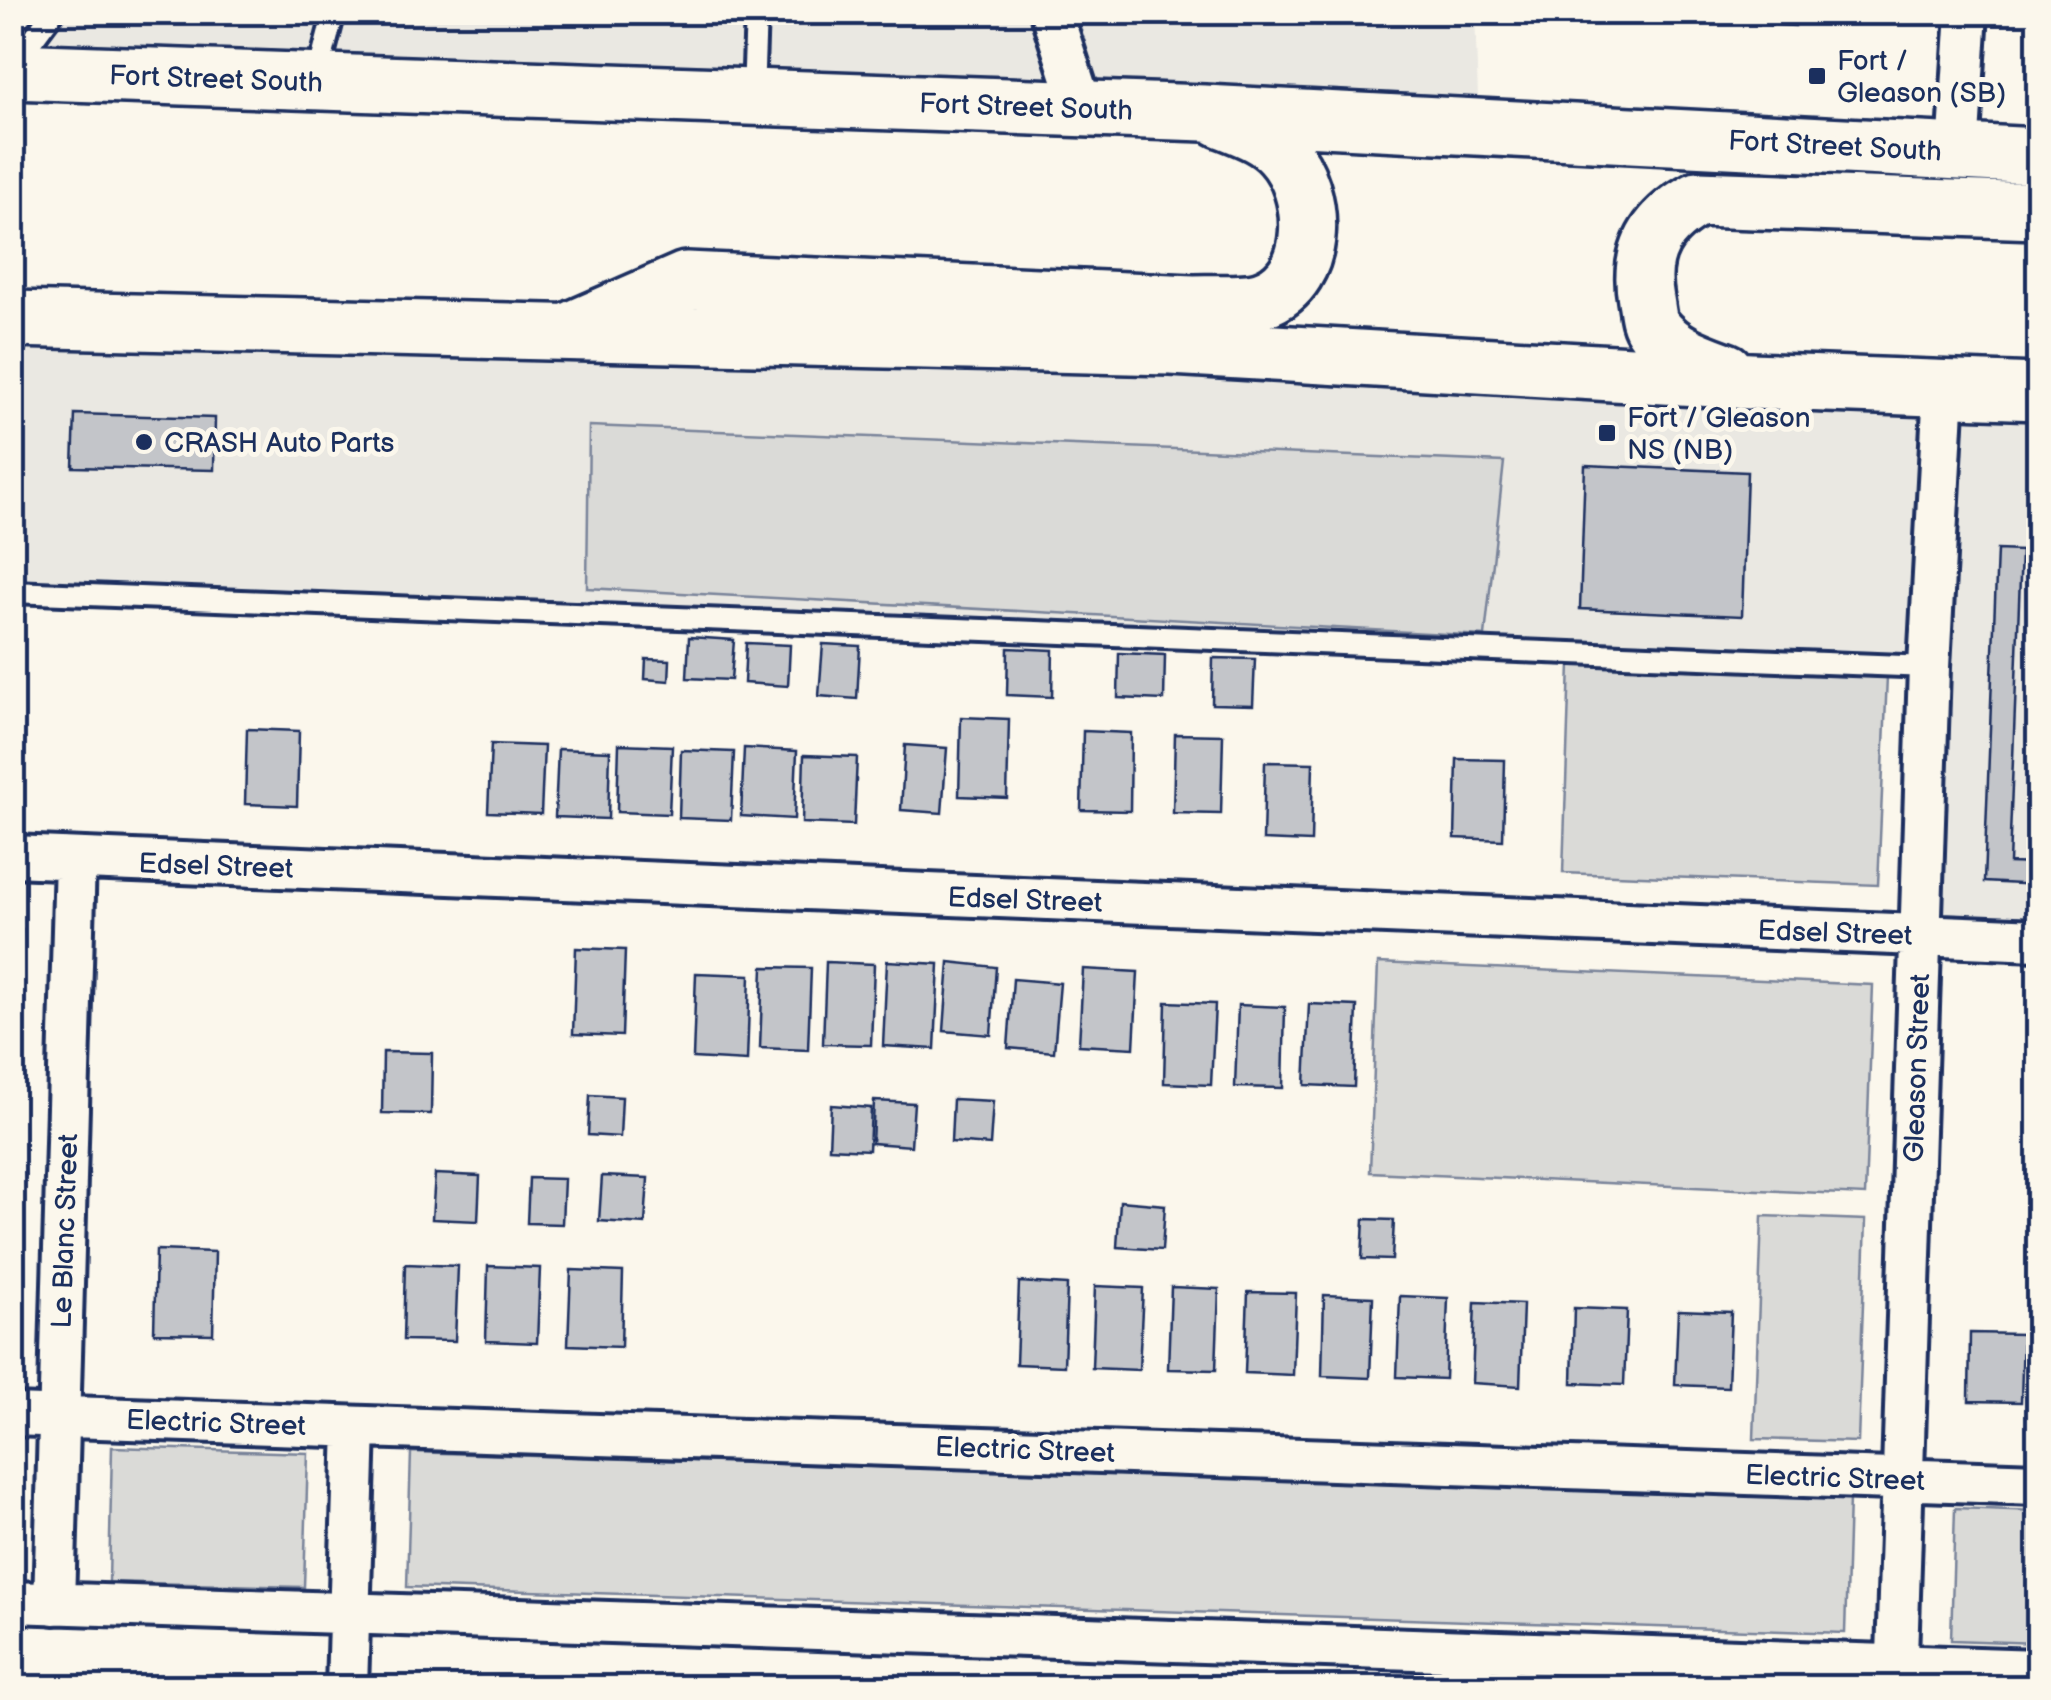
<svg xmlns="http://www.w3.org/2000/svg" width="2051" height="1700" viewBox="0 0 2051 1700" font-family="'Balsamiq Sans',sans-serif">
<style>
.built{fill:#eae8e2}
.green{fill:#dadad7;stroke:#7a849a;stroke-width:2.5}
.building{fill:#c3c5c9;stroke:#1b2f5e;stroke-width:2.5}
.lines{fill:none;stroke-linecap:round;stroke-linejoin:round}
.lane-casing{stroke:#1b2f5e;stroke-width:28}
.street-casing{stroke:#1b2f5e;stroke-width:48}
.primary-casing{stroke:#1b2f5e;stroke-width:62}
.lane{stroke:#fbf7ec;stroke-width:20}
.street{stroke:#fbf7ec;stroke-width:40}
.primary{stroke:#fbf7ec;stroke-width:55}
.poi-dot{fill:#1b2f5e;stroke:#fbf7ec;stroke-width:4}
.labels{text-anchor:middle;stroke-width:10;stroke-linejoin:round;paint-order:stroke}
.poi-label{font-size:28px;fill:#1b2f5e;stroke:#fbf7ec;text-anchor:start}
.street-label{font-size:28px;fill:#1b2f5e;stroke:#fbf7ec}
</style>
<rect width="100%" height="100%" fill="#fbf7ec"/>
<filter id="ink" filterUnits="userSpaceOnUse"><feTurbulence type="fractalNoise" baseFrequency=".01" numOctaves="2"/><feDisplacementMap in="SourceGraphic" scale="20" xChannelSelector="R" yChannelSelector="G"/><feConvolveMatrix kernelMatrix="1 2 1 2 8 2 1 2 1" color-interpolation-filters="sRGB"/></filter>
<g filter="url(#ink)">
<path class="built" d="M 13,12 L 1475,12 L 1479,126 L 13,71 Z
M 13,319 L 2038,392 L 2038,940 L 1921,936 L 1929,668 L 13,592 Z"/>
<path class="green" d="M 589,426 L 1504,462 L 1485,636 L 587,588 Z
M 1570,664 L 1887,676 L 1878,885 L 1563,873 Z
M 1378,963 L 1873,985 L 1865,1195 L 1370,1172 Z
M 1762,1216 L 1866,1220 L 1858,1442 L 1754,1439 Z
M 112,1447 L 308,1453 L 304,1587 L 109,1582 Z
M 411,1452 L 1849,1498 L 1845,1633 L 407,1587 Z
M 1955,1508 L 2038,1511 L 2038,1643 L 1951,1640 Z"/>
<path class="building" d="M 1749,12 L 1796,12 L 1795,26 L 1749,24 Z
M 75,414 L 215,418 L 214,470 L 73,467 Z
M 1585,465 L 1747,472 L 1742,616 L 1580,609 Z
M 1997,550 L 2021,551 L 2009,863 L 2038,864 L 2038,885 L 1984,882 Z
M 689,637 L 734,640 L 731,680 L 687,678 Z
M 746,643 L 790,645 L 788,686 L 744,683 Z
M 823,644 L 860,646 L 857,699 L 819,696 Z
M 1008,648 L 1053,650 L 1052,697 L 1007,695 Z
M 1119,653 L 1165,655 L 1164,700 L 1118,698 Z
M 1213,658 L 1255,659 L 1253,705 L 1212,704 Z
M 646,659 L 670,660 L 669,681 L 645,679 Z
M 961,717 L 1009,719 L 1007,798 L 959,796 Z
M 247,729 L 299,731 L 297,806 L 245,804 Z
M 1083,731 L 1131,733 L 1130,811 L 1081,810 Z
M 1175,734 L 1223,735 L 1221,814 L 1173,813 Z
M 491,744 L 544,746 L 541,814 L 488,812 Z
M 619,744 L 672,746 L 669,814 L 617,812 Z
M 905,745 L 947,748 L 942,813 L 901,810 Z
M 744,748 L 797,751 L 794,819 L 741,816 Z
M 558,749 L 610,751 L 608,819 L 555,817 Z
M 681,750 L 734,752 L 731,820 L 679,818 Z
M 804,755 L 857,757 L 854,825 L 802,823 Z
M 1457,759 L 1505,760 L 1503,840 L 1455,838 Z
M 1265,762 L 1313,763 L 1311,842 L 1263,840 Z
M 12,929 L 22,929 L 20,1018 L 12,1018 Z
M 576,948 L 625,950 L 622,1036 L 573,1034 Z
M 887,961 L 939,964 L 935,1049 L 883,1046 Z
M 826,962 L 874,964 L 871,1045 L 823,1044 Z
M 949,962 L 996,967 L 991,1035 L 944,1031 Z
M 763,967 L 811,968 L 808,1050 L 760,1048 Z
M 1083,969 L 1138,972 L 1134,1048 L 1079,1045 Z
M 696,973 L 750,975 L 747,1061 L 693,1058 Z
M 1013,979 L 1060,983 L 1054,1052 L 1008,1048 Z
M 1166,1002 L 1215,1004 L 1211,1085 L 1164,1083 Z
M 1309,1004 L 1357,1006 L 1354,1087 L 1305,1085 Z
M 1238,1005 L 1285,1007 L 1283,1088 L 1235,1087 Z
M 383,1052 L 432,1053 L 431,1114 L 382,1113 Z
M 590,1095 L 622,1097 L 620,1137 L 588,1135 Z
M 953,1099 L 993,1101 L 990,1145 L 951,1142 Z
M 874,1101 L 914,1103 L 911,1146 L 872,1143 Z
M 831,1105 L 871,1108 L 869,1150 L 829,1148 Z
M 435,1174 L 480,1176 L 478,1221 L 432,1219 Z
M 602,1176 L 648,1178 L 645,1224 L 599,1221 Z
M 529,1178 L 564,1179 L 562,1224 L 527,1223 Z
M 1120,1201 L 1165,1205 L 1162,1250 L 1117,1247 Z
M 1364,1219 L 1394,1220 L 1392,1260 L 1362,1259 Z
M 156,1250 L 215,1252 L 213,1334 L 154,1333 Z
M 405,1264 L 458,1266 L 455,1341 L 403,1340 Z
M 488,1266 L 540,1268 L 537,1343 L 486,1341 Z
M 571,1270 L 623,1272 L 621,1347 L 568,1345 Z
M 1019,1282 L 1067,1285 L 1064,1366 L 1016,1364 Z
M 1095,1286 L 1143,1288 L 1139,1370 L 1092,1368 Z
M 1171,1287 L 1219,1289 L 1216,1370 L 1168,1369 Z
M 1248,1292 L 1296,1293 L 1293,1375 L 1245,1373 Z
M 1324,1295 L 1373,1297 L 1370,1378 L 1322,1376 Z
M 1400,1296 L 1448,1298 L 1445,1379 L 1397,1377 Z
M 1475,1302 L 1523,1304 L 1520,1386 L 1472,1383 Z
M 1574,1308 L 1627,1310 L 1624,1385 L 1572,1383 Z
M 1678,1310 L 1731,1312 L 1728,1387 L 1675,1385 Z
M 1970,1333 L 2023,1334 L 2021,1402 L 1969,1401 Z"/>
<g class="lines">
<defs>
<path id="lane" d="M 15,63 L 53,12
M 317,78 L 334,12
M 753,95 L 756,12
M 12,592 L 1929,667
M 2038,823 L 2038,834"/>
<path id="street" d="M 1051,12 L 1082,108
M 1958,152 L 1967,12
M 12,856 L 2038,940
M 12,1415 L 2038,1484
M 12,1602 L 2038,1670
M 54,1604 L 75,859
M 347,1688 L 355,1427
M 1896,1688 L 1929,667 L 1944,388"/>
<path id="primary" d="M 12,71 L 1205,113 L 2038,156
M 12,319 L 1171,347 L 1750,381 L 2038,392
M 576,328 L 686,280 L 1193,303 C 1211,302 1246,305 1263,299 C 1321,279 1317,191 1282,153 C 1266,135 1243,128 1221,119
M 1726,371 C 1699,361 1673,353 1654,329 C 1648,322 1648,309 1646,300 C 1637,251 1657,221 1698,199 L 2038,211"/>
</defs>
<use href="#lane" class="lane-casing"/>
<use href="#street" class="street-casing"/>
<use href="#primary" class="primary-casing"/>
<use href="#lane" class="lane"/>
<use href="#street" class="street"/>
<use href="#primary" class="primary"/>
</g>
</g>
<g class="poi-dot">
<rect x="1807" y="66" width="20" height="20" rx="5"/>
<rect x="1597" y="423" width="20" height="20" rx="5"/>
<circle cx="144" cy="442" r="10"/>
</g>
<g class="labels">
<g class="poi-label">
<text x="1837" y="70">Fort /<tspan x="1837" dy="32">Gleason (SB)</tspan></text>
<text x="1627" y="427">Fort / Gleason<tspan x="1627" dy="32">NS (NB)</tspan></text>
<text x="164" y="452">CRASH Auto Parts</text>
</g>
<g class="street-label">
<text transform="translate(216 78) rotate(2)" y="10">Fort Street South</text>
<text transform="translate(1026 106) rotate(2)" y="10">Fort Street South</text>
<text transform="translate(1835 145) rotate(3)" y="10">Fort Street South</text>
<text transform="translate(216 865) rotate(2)" y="10">Edsel Street</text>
<text transform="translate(1025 899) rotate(2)" y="10">Edsel Street</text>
<text transform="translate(1835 932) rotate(2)" y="10">Edsel Street</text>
<text transform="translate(1916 1068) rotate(-88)" y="10">Gleason Street</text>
<text transform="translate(64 1231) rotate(-88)" y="10">Le Blanc Street</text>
<text transform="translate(216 1422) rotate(2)" y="10">Electric Street</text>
<text transform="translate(1025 1449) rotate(2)" y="10">Electric Street</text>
<text transform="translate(1835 1477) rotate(2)" y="10">Electric Street</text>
</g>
</g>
<rect width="2051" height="1700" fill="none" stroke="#fbf7ec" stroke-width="50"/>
<rect x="25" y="25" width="2001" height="1650" fill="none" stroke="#1b2f5e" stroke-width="4" filter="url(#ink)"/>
</svg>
